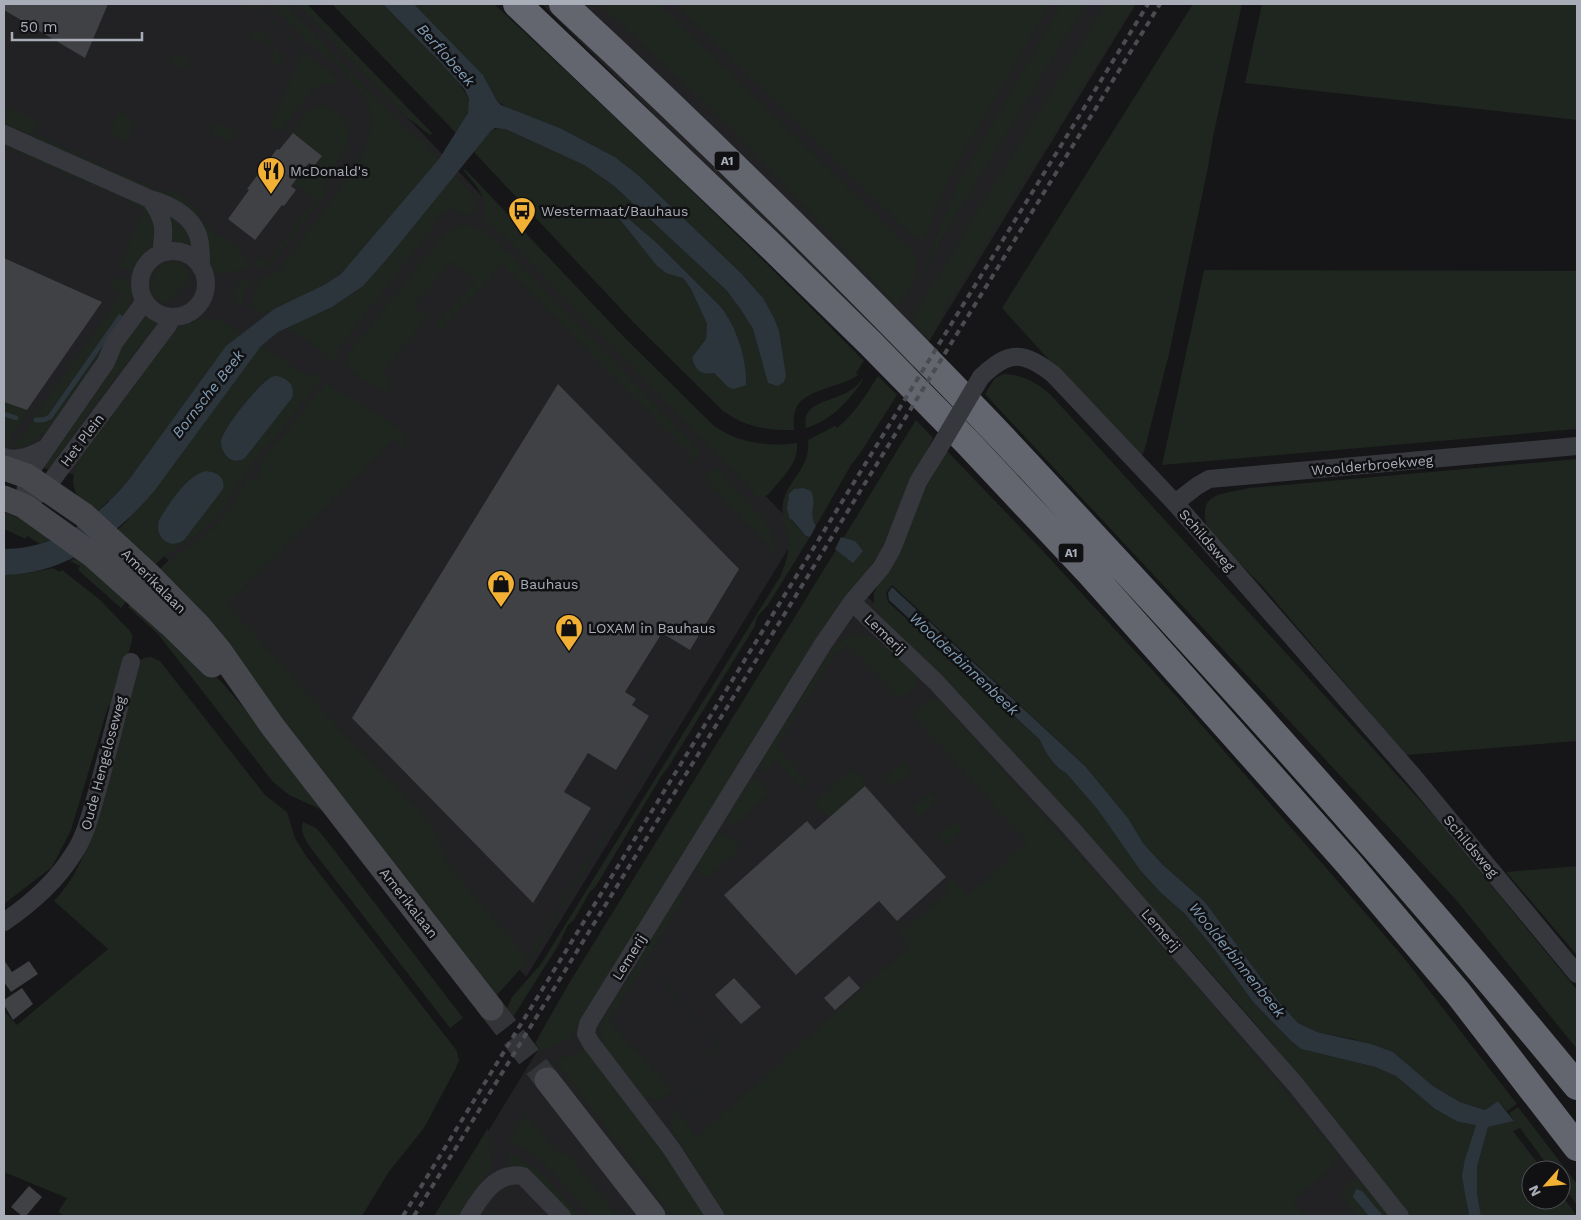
<svg xmlns="http://www.w3.org/2000/svg" width="1581" height="1220" viewBox="0 0 1581 1220" font-family="'Work Sans',sans-serif">
<style>
.built{fill:#222225}
.green{fill:#1e261f;fill-rule:evenodd}
.water{fill:#2c353c}
.lines{fill:none;stroke-linecap:round;stroke-linejoin:round}
.stream{stroke:#2c353c;stroke-width:5}
.building{fill:#404145}
.secondary-tunnel{stroke:#333438;stroke-width:25;stroke-dasharray:25 12;stroke-linecap:butt}
.street{stroke:#37383d;stroke-width:18}
.secondary{stroke:#45474d;stroke-width:25}
.highway{stroke:#63666e;stroke-width:28}
.rail{stroke:#4a4c52;stroke-width:4;stroke-dasharray:6 5;stroke-linecap:butt}
.street-bridge{stroke:#37383d;stroke-width:18}
.labels{text-anchor:middle;stroke-width:5;stroke-linejoin:round;paint-order:stroke}
.shield{fill:#111113;stroke:#7b7e86;stroke-width:1}
.shield-label{font-size:12px;font-weight:bold;fill:#a8adb8}
.poi-label{font-size:14px;fill:#a8adb8;stroke:#111113;text-anchor:start}
.street-label{font-size:14px;fill:#a8adb8;stroke:#111113}
.water-label{font-size:15px;font-style:italic;fill:#7f9bb3;stroke:#111113}
</style>
<rect width="100%" height="100%" fill="#161618"/>
<path class="built" d="M 4,4 L 300,4 L 799,531 L 526,977 L 363,785 L 278,680 L 131,520 L 82,478 L 4,449 Z
M 542,4 L 1136,4 L 912,369 Z
M 837,563 L 1244,1012 L 1321,1103 L 1408,1216 L 436,1216 Z"/>
<path class="green" d="M 246,4 L 257,4 L 302,50 L 328,70 L 339,82 L 338,84 L 322,84 L 313,89 L 279,133 L 270,125 L 303,54 L 261,10 Z
M 270,4 L 285,4 L 404,128 L 422,142 L 439,159 L 345,270 L 324,285 L 293,301 L 279,305 L 265,315 L 252,307 L 250,304 L 259,284 L 258,278 L 270,276 L 280,270 L 333,199 L 362,155 L 369,139 L 371,122 L 368,104 L 364,95 L 336,65 L 308,43 Z
M 297,4 L 307,4 L 432,133 L 430,135 L 408,118 Z
M 332,4 L 383,4 C 399,20 467,84 469,101 C 471,113 462,123 456,133 Z
M 414,4 L 494,4 C 620,120 743,239 864,361 L 856,373 L 858,375 C 841,388 801,389 795,411 C 793,417 794,424 794,430 C 765,430 748,428 723,411 L 636,325 L 473,151 C 481,142 489,127 503,128 L 584,165 L 614,186 L 727,291 L 741,310 L 753,329 L 768,382 L 784,382 L 786,376 L 770,311 L 758,292 L 741,273 L 637,174 L 615,157 L 560,128 L 508,108 L 497,101 L 483,75 ZM 618,210 L 657,243 L 721,307 C 737,328 747,358 745,385 L 728,387 L 714,373 L 692,357 L 706,339 L 707,324 L 691,289 L 683,278 L 675,275 Z
M 600,4 L 659,4 L 911,249 C 921,261 914,284 906,296 L 904,295 L 897,306 L 734,131 Z
M 675,4 L 1050,4 L 956,165 L 938,203 L 926,235 L 921,239 L 915,238 Z
M 1062,4 L 1086,4 L 942,238 L 911,302 L 924,272 L 944,216 L 958,184 Z
M 1106,4 L 1134,4 L 948,304 L 930,340 L 912,321 L 919,309 L 918,308 Z
M 1193,4 L 1242,4 L 1213,137 L 1208,167 L 1169,354 L 1145,448 L 1143,454 L 1137,457 L 1002,308 Z
M 1262,4 L 1577,4 L 1577,120 L 1245,83 Z
M 256,28 L 284,56 L 280,65 L 270,61 L 275,48 L 251,38 Z
M 174,52 L 189,58 L 184,69 L 169,62 Z
M 320,105 L 328,107 L 345,121 L 348,128 L 349,134 L 346,148 L 325,178 L 325,194 L 273,262 L 266,267 L 257,268 L 255,255 L 267,263 L 315,200 L 293,183 L 309,163 L 314,166 L 322,156 L 291,133 L 310,109 Z
M 10,108 L 38,121 L 33,133 L 111,169 L 110,171 L 4,123 Z
M 119,112 L 136,120 L 126,142 L 109,134 Z
M 215,122 L 237,132 L 231,143 L 210,133 Z
M 4,144 L 102,188 L 101,190 L 4,146 Z
M 465,169 L 623,336 L 714,426 C 739,443 768,447 797,443 C 799,465 780,479 768,495 L 763,497 L 757,496 L 516,247 L 500,232 L 486,223 L 485,219 L 485,206 L 484,199 L 477,187 L 464,171 Z
M 118,172 L 167,194 L 170,188 L 199,211 C 199,230 240,243 246,258 C 248,261 247,266 248,269 L 213,274 L 210,273 L 209,264 L 166,196 L 117,175 Z
M 454,175 C 463,185 479,197 474,212 L 469,216 L 449,209 L 433,222 L 430,231 L 337,350 L 334,355 L 338,358 L 335,363 L 329,360 L 321,350 L 286,328 L 332,307 L 363,286 L 387,259 Z
M 128,199 L 145,207 L 156,219 L 155,242 L 138,261 L 132,271 L 120,266 L 144,210 L 127,201 Z
M 172,213 L 191,237 L 192,246 L 171,240 L 168,214 Z
M 464,225 C 483,226 497,242 510,254 L 702,453 L 684,469 L 693,457 L 502,264 L 482,287 L 441,330 L 435,325 L 475,281 L 451,261 L 414,306 L 428,317 L 382,373 L 393,382 L 384,392 L 345,367 L 349,361 L 345,358 L 443,236 L 453,228 Z
M 174,261 C 180,262 184,264 187,269 C 195,284 174,294 166,303 C 139,299 151,263 174,261 Z
M 1204,270 L 1577,271 L 1577,429 L 1162,465 Z
M 116,276 C 119,278 124,279 127,281 C 136,288 129,307 126,316 L 45,434 L 43,433 L 28,445 L 12,449 L 122,293 L 111,288 Z
M 249,279 C 250,289 241,296 242,306 L 235,299 C 231,287 237,281 249,279 Z
M 143,314 L 156,322 L 156,325 L 81,423 L 49,469 L 45,469 L 44,467 L 108,375 L 123,339 Z
M 203,318 L 218,319 L 242,334 L 226,346 L 128,481 L 96,513 C 74,497 67,485 79,459 L 78,459 L 171,334 L 182,327 Z
M 261,346 L 303,373 L 318,376 L 322,379 C 306,394 296,413 282,430 C 271,444 257,455 247,470 C 236,485 229,503 216,518 C 197,539 169,547 151,570 L 116,531 C 175,478 209,404 261,346 ZM 274,376 C 286,376 295,385 292,397 L 245,458 C 240,461 236,462 230,459 C 225,455 221,449 221,442 C 221,432 257,385 267,379 C 268,378 274,376 274,376 ZM 206,471 L 213,472 L 221,477 L 184,540 L 178,544 L 165,541 C 158,535 156,529 159,520 L 189,480 L 196,475 Z
M 1004,374 C 1024,375 1035,382 1050,394 L 1438,820 L 1577,990 L 1577,1049 L 1457,901 L 985,394 L 995,378 Z
M 878,376 L 897,395 L 859,455 L 851,465 L 816,526 L 811,516 L 813,505 L 806,488 L 793,490 L 788,498 L 789,518 L 806,536 L 810,537 L 768,605 L 757,617 L 755,626 L 669,766 L 662,775 L 596,886 L 589,893 L 574,920 L 568,925 L 558,946 L 513,1017 L 507,1008 L 512,997 L 541,964 L 781,575 C 784,567 788,558 788,549 C 789,533 780,520 783,503 C 788,478 811,469 808,440 L 835,426 L 837,428 C 855,413 866,395 878,376 Z
M 862,379 L 863,380 C 848,402 832,420 806,428 C 799,395 847,405 862,379 Z
M 327,383 L 402,430 C 407,436 407,441 404,448 L 402,447 L 393,440 L 227,604 L 342,732 L 423,815 L 433,829 L 448,864 L 527,958 L 772,563 L 771,548 L 704,479 L 716,467 C 725,477 733,487 742,496 C 761,517 784,536 771,566 L 532,956 L 497,995 L 325,775 L 155,574 C 170,556 190,548 208,533 C 225,518 236,499 247,479 L 251,478 L 255,481 L 262,471 L 259,467 L 259,463 L 289,429 L 311,399 Z
M 4,402 L 29,411 L 4,446 Z
M 916,420 L 933,438 L 911,484 L 881,551 L 866,574 L 839,604 L 572,1036 L 568,1040 L 541,1051 L 535,1043 L 568,985 Z
M 947,451 L 1041,549 L 1178,698 L 1368,916 L 1404,958 L 1517,1104 L 1507,1111 L 1498,1101 L 1485,1110 L 1460,1102 L 1433,1086 L 1393,1052 L 1352,1039 L 1317,1032 L 1298,1023 L 1279,1002 L 1205,902 L 1162,864 L 1143,843 L 1128,818 L 1085,766 L 892,585 L 886,593 L 888,602 L 1040,740 C 1045,751 1055,768 1066,773 L 1098,810 L 1140,870 L 1160,892 L 1185,914 L 1215,950 L 1254,1003 L 1290,1040 L 1301,1049 L 1375,1067 L 1396,1076 L 1435,1109 L 1458,1122 L 1476,1125 L 1465,1159 L 1467,1208 L 1469,1216 L 1408,1216 C 1379,1179 1352,1141 1322,1104 C 1184,934 1030,776 880,616 L 874,607 L 874,593 L 924,490 Z
M 1577,459 L 1577,741 L 1406,755 L 1263,587 L 1208,531 C 1196,492 1220,495 1249,488 Z
M 4,512 L 22,519 L 53,539 L 40,544 L 27,536 L 26,539 L 4,529 Z
M 79,556 L 131,595 L 121,608 L 78,570 L 80,566 L 70,561 Z
M 53,568 L 60,572 L 62,570 L 99,599 L 130,631 L 132,635 L 132,641 L 114,702 L 108,707 L 71,830 L 52,867 L 4,904 L 4,575 L 29,573 Z
M 135,598 C 161,623 187,647 212,672 C 253,715 287,763 322,810 L 289,795 L 273,782 L 158,634 L 128,607 Z
M 860,634 C 882,637 900,660 916,675 L 916,686 L 900,700 L 849,644 L 831,659 L 777,747 L 809,782 L 801,789 L 777,760 L 764,771 L 758,767 L 833,647 L 845,637 Z
M 151,657 L 160,661 L 265,795 L 287,812 L 295,838 L 306,856 L 457,1051 L 459,1060 L 456,1068 L 424,1128 L 388,1173 L 362,1216 L 65,1216 L 58,1212 L 67,1198 L 4,1172 L 4,1011 L 17,1025 L 108,949 L 54,901 C 88,866 99,811 111,765 C 120,730 129,696 139,661 L 144,658 Z
M 934,699 L 941,702 L 1188,976 L 1337,1153 L 1338,1159 L 1333,1166 L 1293,1201 L 1304,1216 L 724,1216 L 673,1132 L 673,1111 L 702,1085 L 703,1087 L 676,1111 L 697,1137 L 910,946 L 900,934 L 903,931 L 894,921 L 896,920 L 905,930 L 948,891 L 944,884 L 951,878 L 967,896 L 1027,842 L 912,714 L 927,700 Z
M 904,762 L 911,771 L 893,787 L 885,779 Z
M 852,768 L 867,784 L 829,818 L 814,802 Z
M 753,776 L 770,793 L 734,825 L 725,821 Z
M 930,792 L 937,801 L 919,817 L 911,808 Z
M 955,821 L 963,829 L 945,846 L 937,837 Z
M 303,822 L 316,828 L 324,837 L 463,1018 L 450,1028 L 313,851 C 307,843 299,831 303,822 Z
M 719,831 L 731,838 L 742,847 L 710,875 L 704,877 L 700,874 L 697,865 Z
M 1577,866 L 1577,955 L 1506,872 Z
M 685,896 L 609,1021 L 670,1088 L 675,1085 L 677,1087 L 662,1099 L 644,1098 L 605,1047 L 601,1037 L 601,1023 L 677,897 Z
M 658,975 L 721,1046 L 706,1059 L 705,1058 L 718,1045 L 656,976 Z
M 585,1049 L 675,1166 L 705,1216 L 672,1216 L 556,1061 Z
M 1518,1107 L 1577,1184 L 1577,1205 L 1561,1183 L 1561,1170 L 1551,1170 L 1520,1128 L 1513,1131 L 1543,1170 L 1531,1170 L 1531,1200 L 1561,1200 L 1561,1194 L 1577,1216 L 1481,1216 L 1477,1193 L 1477,1167 L 1488,1127 L 1514,1121 L 1509,1113 Z
M 526,1114 L 558,1154 L 567,1153 L 617,1216 L 592,1216 C 570,1193 540,1149 508,1142 Z
M 488,1128 L 492,1169 L 486,1174 L 460,1216 L 434,1216 Z
M 509,1153 L 537,1169 L 580,1216 L 573,1216 L 529,1170 L 520,1166 L 505,1165 L 505,1163 L 509,1162 Z
M 1353,1180 L 1361,1182 L 1389,1216 L 1357,1216 L 1339,1192 Z"/>
<path class="water" d="M 383,4 L 414,4 L 483,75 L 497,101 L 501,105 L 560,128 L 615,157 L 637,174 L 741,273 L 763,298 L 774,318 L 779,331 L 786,376 L 784,382 L 778,386 L 768,383 L 753,329 L 741,310 L 727,291 L 614,186 L 584,165 L 505,129 L 495,128 L 490,132 L 387,259 L 363,286 L 332,307 L 278,332 L 261,346 L 155,490 C 116,536 67,574 4,575 L 4,549 C 55,549 96,519 128,481 L 226,346 L 274,309 L 324,285 L 341,274 L 439,159 L 468,113 L 469,99 L 465,90 L 441,63 Z
M 617,209 L 657,243 L 721,307 C 737,328 747,358 746,385 L 734,389 L 728,387 L 714,373 C 700,375 695,370 692,357 L 706,339 L 707,324 L 691,289 L 683,278 L 666,273 L 657,266 L 619,218 Z
M 274,376 C 287,376 296,386 292,398 L 245,458 C 240,461 236,462 230,459 C 225,455 221,449 221,442 C 221,430 262,379 274,376 Z
M 206,471 C 216,472 226,477 223,489 L 184,540 C 168,551 154,536 159,520 C 169,504 187,475 206,471 Z
M 804,488 L 811,491 C 818,507 807,511 816,526 L 810,537 L 806,536 L 791,519 L 790,520 L 787,509 L 789,494 L 794,489 Z
M 841,537 L 855,541 L 863,551 L 853,563 L 835,549 Z
M 892,587 L 1085,766 L 1128,818 L 1143,843 L 1162,864 L 1205,902 L 1279,1002 L 1298,1023 L 1317,1032 L 1371,1044 L 1393,1052 L 1433,1086 L 1460,1102 L 1485,1110 L 1498,1101 L 1514,1121 L 1488,1127 L 1477,1167 L 1477,1193 L 1481,1216 L 1469,1216 L 1462,1176 L 1465,1159 L 1476,1125 L 1458,1122 L 1435,1109 L 1396,1076 L 1375,1067 L 1301,1049 L 1290,1040 L 1254,1003 L 1215,950 L 1185,914 L 1160,892 L 1140,870 L 1098,810 L 1066,773 C 1055,768 1045,752 1040,740 L 889,600 L 888,593 Z
M 1356,1189 L 1362,1191 L 1383,1216 L 1369,1216 L 1353,1197 Z"/>
<g class="lines">
<path class="stream" d="M 4,414 L 16,418
M 36,420 L 43,420 L 50,417 L 120,317"/>
</g>
<path class="building" d="M 4,4 L 108,4 L 85,58 L 4,10 Z
M 293,133 L 322,156 L 314,166 L 309,163 L 291,186 L 296,190 L 284,206 L 282,205 L 255,240 L 228,219 L 249,190 L 247,189 L 277,149 L 279,150 Z
M 4,258 L 102,302 L 27,410 L 4,402 Z
M 558,384 L 739,569 L 690,650 L 662,633 L 625,692 L 636,699 L 632,705 L 649,716 L 616,770 L 588,753 L 564,792 L 591,808 L 533,903 L 352,718 Z
M 865,786 L 946,877 L 897,921 L 879,901 L 796,975 L 724,895 L 807,821 L 815,830 Z
M 4,960 L 12,972 L 29,961 L 38,974 L 11,992 L 4,982 Z
M 849,976 L 860,988 L 835,1010 L 824,998 Z
M 734,978 L 761,1007 L 741,1024 L 715,995 Z
M 22,988 L 33,1004 L 13,1020 L 4,1005 L 4,1000 Z
M 29,1186 L 42,1197 L 26,1216 L 22,1216 L 11,1207 Z"/>
<g class="lines">
<path class="secondary-tunnel" d="M 491,1008 L 547,1080"/>
<path class="street" d="M 4,134 L 150,199 C 172,205 197,218 200,244 C 201,252 201,260 201,268
M 150,199 C 165,219 165,229 161,253
M140 284a33 33 0 1 1 66 0a33 33 0 1 1-66 0Z
M 981,377 C 1009,350 1023,351 1053,374 L 1175,503 L 1414,777 L 1577,974
M 4,457 C 19,462 32,455 46,448
M 36,496 L 46,488 L 168,325 L 172,317
M 1175,503 L 1197,486 L 1209,479 L 1577,446
M 24,506 L 27,476 L 106,362 L 114,343 L 145,301
M 852,602 L 936,682 L 1071,828 L 1296,1085 L 1400,1216
M 4,922 C 32,903 56,882 74,853 C 86,835 91,812 97,792 C 109,749 119,705 131,662
M 469,1216 C 481,1196 496,1171 523,1176 L 562,1216
M 715,1216 L 671,1148 L 591,1043 L 586,1034 L 588,1024 L 823,644 L 852,602 L 881,568 L 892,549 L 918,482 L 939,448"/>
<path class="secondary" d="M 4,468 L 27,476 L 84,515 L 150,576 L 199,626 L 219,650 L 273,727 L 491,1008
M 4,498 L 24,506 L 91,554 L 174,628 L 212,665
M 547,1080 L 653,1216"/>
<path class="highway" d="M 517,4 L 769,244 L 870,343 L 968,443 L 1091,574 L 1349,864 L 1458,993 L 1577,1147
M 563,4 C 709,139 850,279 988,423 C 1034,471 1079,521 1125,570 C 1280,738 1432,909 1577,1086"/>
<path class="rail" d="M 403,1216 L 1148,4
M 414,1216 L 1160,4"/>
<path class="street-bridge" d="M 939,448 L 981,377"/>
</g>
<defs>
<symbol id="restaurant-pin" viewBox="-11 -11 22 30"><path d="M0 17L-7.5 6A9.5 9.5 0 1 1 7.5 6Z" fill="#f2b134" stroke="#111113"/><path d="M-5-6h1v4h1v-4h1v4h1v-4h1v5L-1.5 .5V6h-2V.5L-5-1ZM5-6V6H3V1.5H1.5Q1.5-4 5-6Z" fill="#111"/></symbol>
<symbol id="bus-pin" viewBox="-11 -11 22 30"><path d="M0 17L-7.5 6A9.5 9.5 0 1 1 7.5 6Z" fill="#f2b134" stroke="#111113"/><path d="M-5-6H5V4H4V6H2V4H-2V6H-4V4H-5ZM-3.5-4V0h7V-4ZM-3.5 1.2v1.5H-2V1.2ZM2 1.2v1.5H3.5V1.2Z" fill="#111"/></symbol>
<symbol id="shop-pin" viewBox="-11 -11 22 30"><path d="M0 17L-7.5 6A9.5 9.5 0 1 1 7.5 6Z" fill="#f2b134" stroke="#111113"/><path d="M-5-2.5h2.3a2.7 3.5 0 0 1 5.4 0H5L5.5 6h-11ZM-1.5-2.5h3a1.5 2.3 0 0 0-3 0Z" fill="#111"/></symbol>
</defs>
<g fill-rule="evenodd">
<use href="#restaurant-pin" x="255" y="155" width="32" height="43"/>
<use href="#bus-pin" x="506" y="195" width="32" height="43"/>
<use href="#shop-pin" x="485" y="568" width="32" height="43"/>
<use href="#shop-pin" x="553" y="612" width="32" height="43"/>
</g>
<g class="labels">
<g class="shield">
<rect x="714.5" y="151.5" width="25" height="19" rx="4"/>
<rect x="1058.5" y="543.5" width="25" height="19" rx="4"/>
</g>
<g class="shield-label">
<text x="727" y="165">A1</text>
<text x="1071" y="557">A1</text>
</g>
<g class="poi-label">
<text x="290" y="176">McDonald's</text>
<text x="541" y="216">Westermaat/Bauhaus</text>
<text x="520" y="589">Bauhaus</text>
<text x="588" y="633">LOXAM in Bauhaus</text>
</g>
<g class="street-label">
<text transform="translate(82 440) rotate(-53)" y="5">Het Plein</text>
<text transform="translate(1372 465) rotate(-5)" y="5">Woolderbroekweg</text>
<text transform="translate(1207 540) rotate(49)" y="5">Schildsweg</text>
<text transform="translate(154 581) rotate(45)" y="5">Amerikalaan</text>
<text transform="translate(885 634) rotate(44)" y="5">Lemerij</text>
<text transform="translate(103 763) rotate(-75)" y="5">Oude Hengeloseweg</text>
<text transform="translate(1471 846) rotate(50)" y="5">Schildsweg</text>
<text transform="translate(409 903) rotate(52)" y="5">Amerikalaan</text>
<text transform="translate(1161 930) rotate(49)" y="5">Lemerij</text>
<text transform="translate(629 957) rotate(-58)" y="5">Lemerij</text>
</g>
<g class="water-label">
<text transform="translate(446 55) rotate(48)" y="5">Berflobeek</text>
<text transform="translate(208 394) rotate(-52)" y="5">Bornsche Beek</text>
<text transform="translate(964 664) rotate(43)" y="5">Woolderbinnenbeek</text>
<text transform="translate(1237 960) rotate(51)" y="5">Woolderbinnenbeek</text>
</g>
</g>
<rect width="1581" height="1220" fill="none" stroke="#a8adb8" stroke-width="10"/>
<g transform="translate(1546 1185) rotate(243)"><circle r="24" fill="#111113" stroke="#4d4f55"/>
<path d="M0-4L9 19L0 12L-9 19Z" fill="#f2b134"/>
<text y="-8" font-size="14" font-weight="bold" text-anchor="middle" fill="#a8adb8">N</text>
</g>
<path d="M12 32v8h130v-8" fill="none" stroke="#a8adb8" stroke-width="2.5"/>
<text x="20" y="32" font-size="15" fill="#a8adb8" stroke="#111113" stroke-width="4" paint-order="stroke">50 m</text>
</svg>
